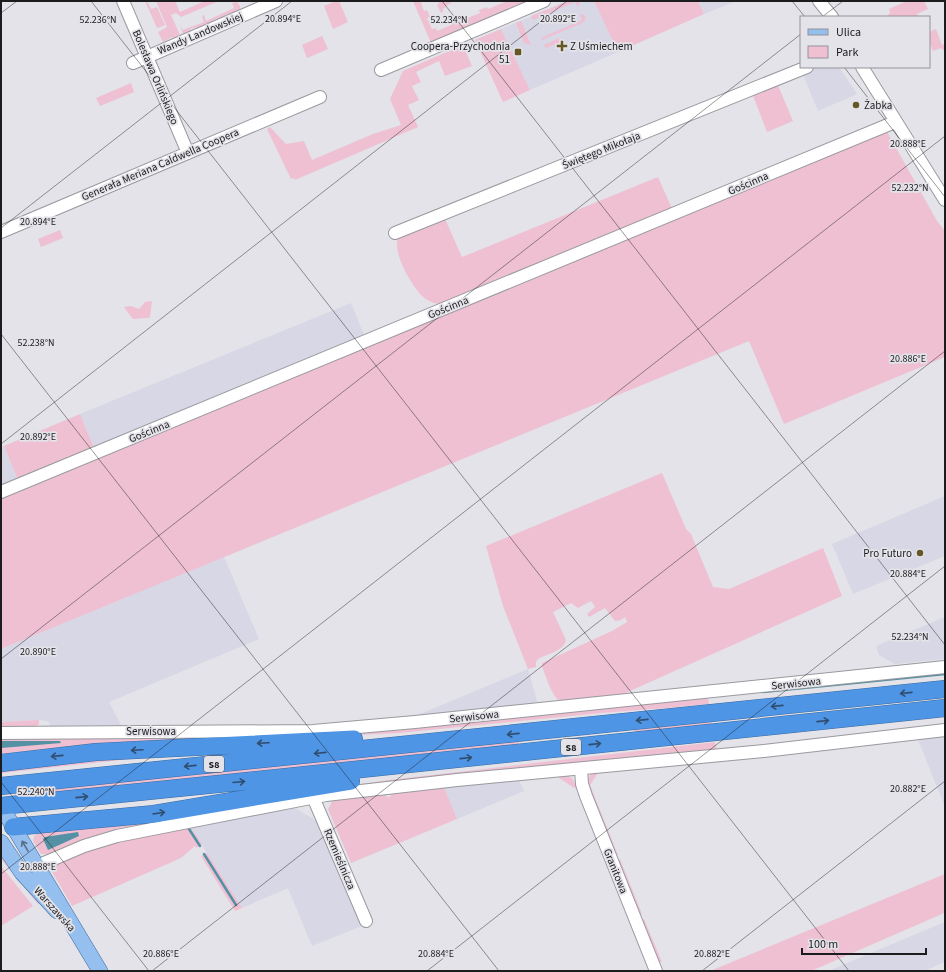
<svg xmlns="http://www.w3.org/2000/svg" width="946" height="972" viewBox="0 0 946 972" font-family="'Source Sans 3',sans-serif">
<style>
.built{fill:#d7d7e5}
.green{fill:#eec0d2}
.water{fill:#5591a4}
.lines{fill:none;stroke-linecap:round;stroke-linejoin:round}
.stream{stroke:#5591a4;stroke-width:2.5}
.minor-casing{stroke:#99999f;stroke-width:14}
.major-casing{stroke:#3c6b9f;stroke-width:16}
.highway-casing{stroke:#3c6b9f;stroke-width:18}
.minor{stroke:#fff;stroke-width:12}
.major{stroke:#95bfef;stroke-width:15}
.highway{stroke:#4e95e5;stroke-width:17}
.oneway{stroke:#304c6e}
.oneway2{stroke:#586e86}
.ticks{fill:none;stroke:#1c1c1e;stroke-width:1;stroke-opacity:0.45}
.poi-dot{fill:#665825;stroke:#e3e3e9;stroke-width:1.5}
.labels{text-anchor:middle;stroke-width:3.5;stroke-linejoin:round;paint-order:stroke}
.shield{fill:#e3e3e9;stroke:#58585b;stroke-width:1}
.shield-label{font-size:10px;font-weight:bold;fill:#1c1c1e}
.street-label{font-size:11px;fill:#1c1c1e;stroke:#e3e3e9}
.poi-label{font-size:11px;fill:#1c1c1e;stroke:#e3e3e9;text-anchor:end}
.ticks-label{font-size:10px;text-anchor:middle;fill:#1c1c1e;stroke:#e3e3e9;stroke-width:3.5;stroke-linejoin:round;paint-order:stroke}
</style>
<rect width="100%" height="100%" fill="#e3e3e9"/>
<path class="built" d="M 568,1 L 594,1 L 618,52 L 530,90 L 501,29 Z
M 698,1 L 736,1 L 704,14 Z
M 815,67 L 839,67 L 857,94 L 818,111 L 802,72 Z
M 351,303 L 365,337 L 94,448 L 80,414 Z
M 4,446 L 18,480 L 1,487 L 1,447 Z
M 945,496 L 945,556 L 853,594 L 832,544 Z
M 224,557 L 259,639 L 109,702 L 121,725 L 51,726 L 48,721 L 39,720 L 1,722 L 1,649 Z
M 945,617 L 945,659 L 895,664 L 879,655 L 876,646 Z
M 528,669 L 538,705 L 413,717 Z
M 945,734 L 945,807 L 917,737 Z
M 519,780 L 524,791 L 457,819 L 444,787 Z
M 293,807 L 317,821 L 362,926 L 312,946 L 288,888 L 242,908 L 189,825 Z
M 945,922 L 945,962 L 924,971 L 828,971 Z"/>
<path class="green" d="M 145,1 L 147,1 L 151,9 L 157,7 L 165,25 L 157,28 Z
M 156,1 L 175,1 L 180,12 L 205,1 L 219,1 L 181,17 L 176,13 L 171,15 L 180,35 L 172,38 L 172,37 L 163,42 L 158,32 L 167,27 Z
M 336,1 L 339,1 L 348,22 L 333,29 L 324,6 Z
M 413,1 L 422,1 L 421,3 L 424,11 L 427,10 L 430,17 L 427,18 L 432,29 L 436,28 L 437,31 L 453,24 L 452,21 L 459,19 L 460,21 L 480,13 L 479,10 L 487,7 L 488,9 L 507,1 L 529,1 L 431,43 Z
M 438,1 L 453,1 L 443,9 L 443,12 L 441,13 L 437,5 L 439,4 Z
M 568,1 L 579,1 L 580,4 L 577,6 L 575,2 L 533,20 L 531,16 Z
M 594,1 L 698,1 L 704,14 L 618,52 Z
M 907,1 L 924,1 L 928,9 L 917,14 L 918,17 L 889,17 L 888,15 L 890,13 L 889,9 Z
M 237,2 L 240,6 L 240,9 L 228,15 L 227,14 L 225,15 L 225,16 L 213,20 L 213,21 L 202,25 L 202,26 L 190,29 L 191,31 L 183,34 L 180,25 L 183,30 L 204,22 L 202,16 L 204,15 L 206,21 L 234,8 L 232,3 Z
M 580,14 L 584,15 L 586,18 L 584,22 L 542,40 L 541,38 L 582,20 Z
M 521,21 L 531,45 L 524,43 L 516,23 Z
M 501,29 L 530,90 L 503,102 L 475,40 Z
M 936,29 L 942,45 L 945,44 L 945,51 L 941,48 L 933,51 L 929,41 L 929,32 Z
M 322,36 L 328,49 L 307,58 L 302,45 Z
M 559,38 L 561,42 L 546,48 L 544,45 Z
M 463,45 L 472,66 L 445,76 L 439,61 L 416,72 L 421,82 L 412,86 L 419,100 L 408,105 L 418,127 L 295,180 L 294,178 L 291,179 L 267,129 L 270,127 L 286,144 L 304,141 L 312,160 L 373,134 L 401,125 L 390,99 L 403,71 Z
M 131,83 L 134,92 L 100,106 L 96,98 Z
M 777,83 L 793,121 L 767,132 L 752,93 Z
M 886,130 L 937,221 L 945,231 L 945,357 L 784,424 L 749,341 L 1,649 L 1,498 Z
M 658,177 L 673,211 L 444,305 C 435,304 427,301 421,295 C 411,284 392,252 398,238 L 445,219 L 462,257 Z
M 60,230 L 63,238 L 41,247 L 38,239 Z
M 152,301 L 150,317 L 148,318 L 133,319 L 124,307 L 131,306 L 139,309 L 145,302 Z
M 80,414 L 94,448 L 18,480 L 4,446 Z
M 662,473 L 686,529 L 691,534 L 713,587 L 729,589 L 823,548 L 842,596 L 621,695 L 560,701 C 552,697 546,676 542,667 L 542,663 L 612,631 L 627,622 L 625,617 L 621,620 L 615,621 L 605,608 L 589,617 L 587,614 L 595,607 L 591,601 L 578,608 L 571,603 L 553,612 L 566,640 C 564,651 547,654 538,659 L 536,662 L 536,667 L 528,669 L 503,606 L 486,546 Z
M 707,694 L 709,704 L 666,708 L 601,713 L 399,733 L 150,745 L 112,742 L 1,754 L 1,736 L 205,734 Z
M 39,720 L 39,724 L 35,727 L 1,728 L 1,722 Z
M 712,720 L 712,725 L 634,733 L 634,728 Z
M 518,740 L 519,745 L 16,797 L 15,793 Z
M 715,742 L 717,750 L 321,793 L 48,857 L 46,854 L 41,854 L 33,841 L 34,836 L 37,833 L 36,831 L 389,780 Z
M 195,752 L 1,773 L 1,768 Z
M 704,761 L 598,773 L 590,785 L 618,855 L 616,856 L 598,815 L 600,813 L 598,808 L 597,809 C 592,797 580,780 595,771 Z
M 558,774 C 570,776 574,776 576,789 L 559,778 Z
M 444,787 L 457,819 L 351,863 L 328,809 L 333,800 L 384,793 L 387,797 L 390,797 L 392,793 Z
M 189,825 L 202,844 L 196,848 L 195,846 L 181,858 L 72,906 L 51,870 L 53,866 L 52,863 L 98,844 Z
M 207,853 L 242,908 L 235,911 L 201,856 Z
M 1,854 L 41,903 L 38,904 L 1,859 Z
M 620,859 L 642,914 L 640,914 L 617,860 Z
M 1,866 L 33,906 L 1,926 Z
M 945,874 L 945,912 L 942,914 L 811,971 L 710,971 Z
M 644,919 L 662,962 L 658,962 L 641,921 Z"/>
<path class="water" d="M 1,741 L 60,741 L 61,743 L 1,748 Z
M 78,832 L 79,836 L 48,850 L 43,839 L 45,837 Z"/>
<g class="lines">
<path class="stream" d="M 763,692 L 945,674
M 189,829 L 200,846
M 204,854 L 236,905"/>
<defs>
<path id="minor" d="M 123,1 L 188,153
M 819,1 L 832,17
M 133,63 L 276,1
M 862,67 L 945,200
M 381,70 L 544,1
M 1,232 L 320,97
M 395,233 L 807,67
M 1,492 L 895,122
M 1,733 L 313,731 L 415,722 L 945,667
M 581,769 L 582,784 L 586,796 L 656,971
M 313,797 L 366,921
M 37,866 L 84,846 L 117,836 L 326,795 L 457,780 L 764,751 L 945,730"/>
<path id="major" d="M 1,806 L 100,971
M 1,842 L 22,873 L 57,911"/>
<path id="highway" d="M 1,763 L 96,752 L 354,739
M 1,786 L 945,689
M 1,806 L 257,780 L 945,708
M 13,827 L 154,814 L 351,781"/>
</defs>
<use href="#minor" class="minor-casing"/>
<use href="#major" class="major-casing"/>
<use href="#highway" class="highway-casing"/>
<use href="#minor" class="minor"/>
<use href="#major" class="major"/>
<use href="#highway" class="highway"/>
</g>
<defs><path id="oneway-shaft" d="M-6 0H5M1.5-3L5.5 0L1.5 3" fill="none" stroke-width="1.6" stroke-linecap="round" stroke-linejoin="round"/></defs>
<g class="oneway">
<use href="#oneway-shaft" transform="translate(906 693) rotate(174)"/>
<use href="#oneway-shaft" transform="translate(777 706) rotate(174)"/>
<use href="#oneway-shaft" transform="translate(642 720) rotate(174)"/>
<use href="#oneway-shaft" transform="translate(823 721) rotate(-6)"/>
<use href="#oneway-shaft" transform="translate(513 734) rotate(174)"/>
<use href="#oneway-shaft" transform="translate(263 743) rotate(177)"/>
<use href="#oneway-shaft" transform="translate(595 744) rotate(-6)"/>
<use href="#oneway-shaft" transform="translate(137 750) rotate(177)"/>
<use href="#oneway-shaft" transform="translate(320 753) rotate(174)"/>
<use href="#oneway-shaft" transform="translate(57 756) rotate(174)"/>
<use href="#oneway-shaft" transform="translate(466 758) rotate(-6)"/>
<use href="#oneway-shaft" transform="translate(190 766) rotate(174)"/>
<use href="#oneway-shaft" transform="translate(239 782) rotate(-5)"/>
<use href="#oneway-shaft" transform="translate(82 797) rotate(-6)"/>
<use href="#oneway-shaft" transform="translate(159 813) rotate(-9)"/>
</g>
<use class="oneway2" href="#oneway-shaft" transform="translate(25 846) rotate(-121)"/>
<path class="ticks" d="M 91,1 L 849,971M 442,1 L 945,645M 792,1 L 805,17M 1,13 L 17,1M 822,17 L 843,1M 844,67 L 945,197M 1,228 L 292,1M 1,334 L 499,971M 1,444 L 567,1M 1,659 L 801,34M 1,782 L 149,971M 1,874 L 945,136M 152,971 L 945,351M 427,971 L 945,566M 702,971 L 945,781"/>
<g class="poi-dot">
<path d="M560 40h4v4h4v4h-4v4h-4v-4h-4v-4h4z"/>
<rect x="514" y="48" width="8" height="8" rx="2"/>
<circle cx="856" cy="105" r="4"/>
<circle cx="920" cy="553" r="4"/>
</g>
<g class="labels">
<g class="shield">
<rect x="561" y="739" width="20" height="16" rx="3"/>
<rect x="204" y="756" width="20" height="16" rx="3"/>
</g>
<g class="shield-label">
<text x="571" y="751">S8</text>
<text x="214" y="768">S8</text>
</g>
<g class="street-label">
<text transform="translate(200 33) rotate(-23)" y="4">Wandy Landowskiej</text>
<text transform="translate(156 77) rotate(67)" y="4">Bolesława Orlińskiego</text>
<text transform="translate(601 150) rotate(-22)" y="4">Świętego Mikołaja</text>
<text transform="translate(160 164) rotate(-23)" y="4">Generała Meriana Caldwella Coopera</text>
<text transform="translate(748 183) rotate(-23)" y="4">Gościnna</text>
<text transform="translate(448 307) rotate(-22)" y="4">Gościnna</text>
<text transform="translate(149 431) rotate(-22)" y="4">Gościnna</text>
<text transform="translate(796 683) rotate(-6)" y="4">Serwisowa</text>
<text transform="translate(474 716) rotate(-6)" y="4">Serwisowa</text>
<text x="151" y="735">Serwisowa</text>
<text transform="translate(340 859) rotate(67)" y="4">Rzemieślnicza</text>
<text transform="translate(616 871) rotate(68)" y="4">Granitowa</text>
<text transform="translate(55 909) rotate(48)" y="4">Warszawska</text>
</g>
<g class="poi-label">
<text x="510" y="50">Coopera-Przychodnia<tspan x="510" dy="13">51</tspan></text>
<text x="570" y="50" text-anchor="start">Z Uśmiechem</text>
<text x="864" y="109" text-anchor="start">Żabka</text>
<text x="912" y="557">Pro Futuro</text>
</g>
</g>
<g class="ticks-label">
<text x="283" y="22">20.894°E</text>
<text x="558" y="22">20.892°E</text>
<text x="98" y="23">52.236°N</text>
<text x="449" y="23">52.234°N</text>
<text x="908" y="147">20.888°E</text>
<text x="910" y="191">52.232°N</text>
<text x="38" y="225">20.894°E</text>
<text x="36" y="346">52.238°N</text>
<text x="908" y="362">20.886°E</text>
<text x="38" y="440">20.892°E</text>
<text x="908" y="577">20.884°E</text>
<text x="910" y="640">52.234°N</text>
<text x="38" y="655">20.890°E</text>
<text x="908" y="792">20.882°E</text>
<text x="36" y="795">52.240°N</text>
<text x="38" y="870">20.888°E</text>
<text x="161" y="957">20.886°E</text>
<text x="436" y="957">20.884°E</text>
<text x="712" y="957">20.882°E</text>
</g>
<rect width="946" height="972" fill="none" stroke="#1c1c1e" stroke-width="4"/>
<rect x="800" y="16" width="130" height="52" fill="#e3e3e9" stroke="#939398"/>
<rect x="808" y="29" width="20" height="6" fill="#95bfef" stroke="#939398"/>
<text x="836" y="36" font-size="12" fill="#1c1c1e">Ulica</text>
<rect x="808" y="46" width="20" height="12" fill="#eec0d2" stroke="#939398"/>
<text x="836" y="56" font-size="12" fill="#1c1c1e">Park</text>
<path d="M802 948v6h124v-6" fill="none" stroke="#1c1c1e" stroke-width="2"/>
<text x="808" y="948" font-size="12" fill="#1c1c1e" stroke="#e3e3e9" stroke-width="3" paint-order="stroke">100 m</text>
</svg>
